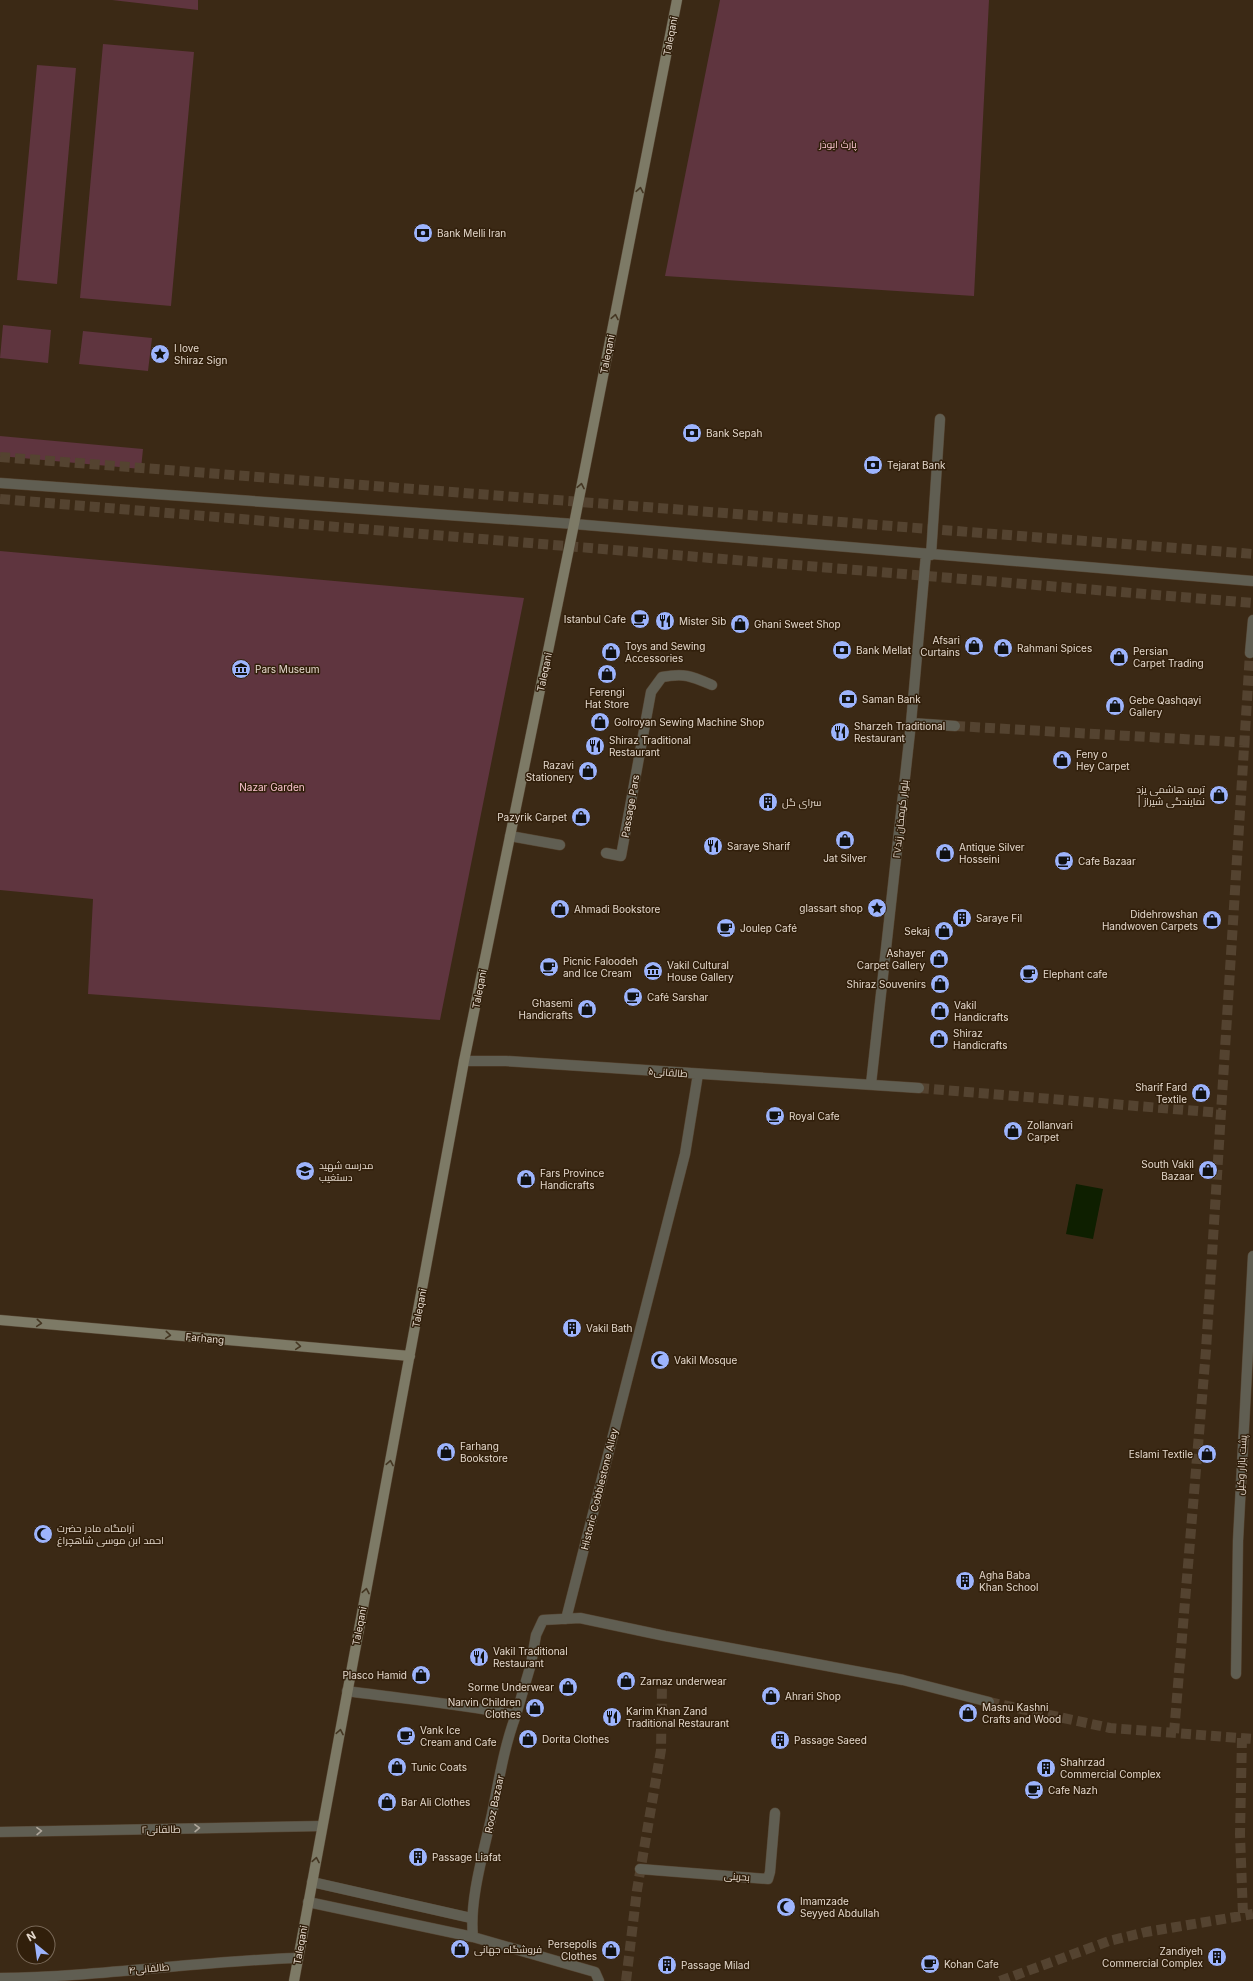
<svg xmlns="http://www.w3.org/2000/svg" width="1253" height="1981" viewBox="0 0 1253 1981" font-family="Inter,Cairo,sans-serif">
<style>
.green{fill:#5f353f}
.water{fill:#0e1f00}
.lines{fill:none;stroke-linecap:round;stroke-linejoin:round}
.street-tunnel{stroke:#544330;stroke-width:10;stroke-dasharray:10 5;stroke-linecap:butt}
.primary-tunnel{stroke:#544330;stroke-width:10;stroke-dasharray:10 5;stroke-linecap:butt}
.lane-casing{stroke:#564532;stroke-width:11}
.street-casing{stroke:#564532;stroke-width:11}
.secondary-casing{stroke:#564532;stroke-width:11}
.lane{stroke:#605e52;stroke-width:10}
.street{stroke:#605e52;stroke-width:10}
.secondary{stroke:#7d7a66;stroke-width:10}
.oneway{stroke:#443622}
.oneway2{stroke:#afa79b}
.labels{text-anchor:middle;stroke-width:3;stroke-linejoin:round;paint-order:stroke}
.street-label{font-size:10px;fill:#e4d8cc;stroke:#311f0b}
.park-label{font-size:10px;fill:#fbc4cf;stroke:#311f0b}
.poi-label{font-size:10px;fill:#e4d8cc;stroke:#311f0b;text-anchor:start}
</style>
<rect width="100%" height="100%" fill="#3b2915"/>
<path class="green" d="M 112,0 L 198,0 L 198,10 Z
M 720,0 L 989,0 L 974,296 L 665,276 Z
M 103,44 L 194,52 L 171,306 L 80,298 Z
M 37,65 L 76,68 L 57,284 L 17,280 Z
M 3,325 L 51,330 L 48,363 L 0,358 Z
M 83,331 L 152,338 L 148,371 L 79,364 Z
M 0,436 L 143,449 L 141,469 L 0,456 Z
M 0,551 L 524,598 L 440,1020 L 88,994 L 93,899 L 0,890 Z"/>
<path class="water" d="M 1076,1184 L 1103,1189 L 1093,1239 L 1066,1234 Z"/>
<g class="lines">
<path class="street-tunnel" d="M 955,726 L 1253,743
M 919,1088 L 1221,1113
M 989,1702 L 1110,1728 L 1253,1739
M 1174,1733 L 1206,1350 L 1250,653
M 1242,1738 L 1240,1834 L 1243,1915
M 626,1981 L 637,1890 L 661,1750 L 662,1685
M 1000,1981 L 1109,1941 L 1146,1932 L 1253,1914"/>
<path class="primary-tunnel" d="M 0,457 L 1253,554
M 0,499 L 1253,603"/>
<defs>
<path id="lane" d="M 510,836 L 560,845
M 606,853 L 621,856 L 651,692 L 662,677 C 685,673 691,676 712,685
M 1236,1674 L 1238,1541 L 1253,1256
M 640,1869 L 768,1879 L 770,1872 L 775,1813
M 0,1978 C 99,1977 198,1961 297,1958"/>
<path id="street" d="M 0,483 L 574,524 L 1253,581
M 931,555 L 940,419
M 1250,653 L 1253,620
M 911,723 L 955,726
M 464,1061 L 506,1061 L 919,1088
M 871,1084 L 911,723 L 926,554
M 566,1619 L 685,1154 L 698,1074
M 347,1691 C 404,1699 460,1704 516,1715 L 531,1664 L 536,1635 L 543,1620 L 580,1618 L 665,1636 L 903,1680 L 989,1702
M 0,1832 L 322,1826
M 312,1882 L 471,1918
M 308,1902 L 473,1937 L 595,1972 L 599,1981
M 473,1937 C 469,1900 484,1851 492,1814 C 499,1780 504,1747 516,1715"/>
<path id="secondary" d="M 0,1320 L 410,1356
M 294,1981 L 464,1061 L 574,524 L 677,0"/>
</defs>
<use href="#lane" class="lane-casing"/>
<use href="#street" class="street-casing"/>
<use href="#secondary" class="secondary-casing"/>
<use href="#lane" class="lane"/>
<use href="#street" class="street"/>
<use href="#secondary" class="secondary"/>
</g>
<defs><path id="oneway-chevron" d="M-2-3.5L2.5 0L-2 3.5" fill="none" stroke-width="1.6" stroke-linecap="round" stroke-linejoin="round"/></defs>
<g class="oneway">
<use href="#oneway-chevron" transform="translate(640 190) rotate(-79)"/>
<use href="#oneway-chevron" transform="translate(615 317) rotate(-79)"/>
<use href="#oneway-chevron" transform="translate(581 486) rotate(-79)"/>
<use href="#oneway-chevron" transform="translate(39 1323) rotate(5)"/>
<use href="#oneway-chevron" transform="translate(168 1335) rotate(5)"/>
<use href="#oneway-chevron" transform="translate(298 1346) rotate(5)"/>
<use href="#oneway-chevron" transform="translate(390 1463) rotate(-79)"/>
<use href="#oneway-chevron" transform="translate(366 1591) rotate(-79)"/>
<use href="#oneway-chevron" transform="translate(340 1732) rotate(-79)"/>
<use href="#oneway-chevron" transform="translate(316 1860) rotate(-80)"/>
</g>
<g class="oneway2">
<use href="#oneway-chevron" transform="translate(197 1828) rotate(-1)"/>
<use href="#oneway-chevron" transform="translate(39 1831) rotate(-1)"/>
</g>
<defs>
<symbol id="bank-disc" viewBox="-11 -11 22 22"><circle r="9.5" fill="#9db4fd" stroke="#311f0b"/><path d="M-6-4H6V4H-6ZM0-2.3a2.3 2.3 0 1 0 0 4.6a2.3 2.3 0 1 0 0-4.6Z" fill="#111"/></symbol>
<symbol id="sight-disc" viewBox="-11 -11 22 22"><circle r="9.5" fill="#9db4fd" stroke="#311f0b"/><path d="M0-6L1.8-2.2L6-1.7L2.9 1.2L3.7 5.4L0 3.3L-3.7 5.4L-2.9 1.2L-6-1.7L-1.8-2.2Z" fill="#111"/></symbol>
<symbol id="cafe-disc" viewBox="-11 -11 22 22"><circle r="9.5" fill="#9db4fd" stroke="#311f0b"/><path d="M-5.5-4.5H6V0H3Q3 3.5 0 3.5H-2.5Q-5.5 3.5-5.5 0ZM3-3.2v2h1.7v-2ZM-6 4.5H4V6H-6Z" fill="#111"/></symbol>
<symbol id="restaurant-disc" viewBox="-11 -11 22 22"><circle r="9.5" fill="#9db4fd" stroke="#311f0b"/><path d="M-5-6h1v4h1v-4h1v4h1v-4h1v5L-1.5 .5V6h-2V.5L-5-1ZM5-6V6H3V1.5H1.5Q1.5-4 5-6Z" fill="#111"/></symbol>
<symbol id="shop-disc" viewBox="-11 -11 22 22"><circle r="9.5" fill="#9db4fd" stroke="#311f0b"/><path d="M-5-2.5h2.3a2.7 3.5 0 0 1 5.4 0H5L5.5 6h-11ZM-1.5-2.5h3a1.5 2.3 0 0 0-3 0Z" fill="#111"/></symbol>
<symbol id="museum-disc" viewBox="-11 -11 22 22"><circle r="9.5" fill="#9db4fd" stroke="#311f0b"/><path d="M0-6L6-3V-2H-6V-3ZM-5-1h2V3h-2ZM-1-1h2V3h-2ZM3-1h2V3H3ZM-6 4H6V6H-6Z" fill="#111"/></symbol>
<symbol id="building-disc" viewBox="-11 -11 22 22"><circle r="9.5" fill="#9db4fd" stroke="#311f0b"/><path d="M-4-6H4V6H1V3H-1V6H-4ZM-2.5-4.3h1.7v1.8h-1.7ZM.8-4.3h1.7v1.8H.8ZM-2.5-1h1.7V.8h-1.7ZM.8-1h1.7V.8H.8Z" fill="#111"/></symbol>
<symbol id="school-disc" viewBox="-11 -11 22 22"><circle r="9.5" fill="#9db4fd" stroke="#311f0b"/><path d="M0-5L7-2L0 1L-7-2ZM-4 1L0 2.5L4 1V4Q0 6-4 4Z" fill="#111"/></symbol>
<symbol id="mosque-disc" viewBox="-11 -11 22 22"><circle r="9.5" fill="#9db4fd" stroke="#311f0b"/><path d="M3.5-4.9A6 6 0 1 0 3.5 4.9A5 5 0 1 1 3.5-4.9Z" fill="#111"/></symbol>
</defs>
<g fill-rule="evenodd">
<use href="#bank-disc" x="412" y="222" width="22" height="22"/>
<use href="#sight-disc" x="149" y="343" width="22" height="22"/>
<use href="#bank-disc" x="681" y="422" width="22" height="22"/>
<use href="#bank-disc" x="862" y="454" width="22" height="22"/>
<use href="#cafe-disc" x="629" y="608" width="22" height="22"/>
<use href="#restaurant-disc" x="654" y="610" width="22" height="22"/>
<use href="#shop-disc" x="729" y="613" width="22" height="22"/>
<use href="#shop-disc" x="963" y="635" width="22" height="22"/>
<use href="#shop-disc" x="992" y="637" width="22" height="22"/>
<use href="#bank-disc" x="831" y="639" width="22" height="22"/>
<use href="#shop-disc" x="600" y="641" width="22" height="22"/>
<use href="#shop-disc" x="1108" y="646" width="22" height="22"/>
<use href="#museum-disc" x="230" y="658" width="22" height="22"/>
<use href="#shop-disc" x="596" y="663" width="22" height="22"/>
<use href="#bank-disc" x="837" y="688" width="22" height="22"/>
<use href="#shop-disc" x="1104" y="695" width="22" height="22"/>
<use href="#shop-disc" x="589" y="711" width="22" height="22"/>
<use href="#restaurant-disc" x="829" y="721" width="22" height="22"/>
<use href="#restaurant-disc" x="584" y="735" width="22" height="22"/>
<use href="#shop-disc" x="1051" y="749" width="22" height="22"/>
<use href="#shop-disc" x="577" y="760" width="22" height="22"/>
<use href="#shop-disc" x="1208" y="784" width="22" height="22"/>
<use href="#building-disc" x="757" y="791" width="22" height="22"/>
<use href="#shop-disc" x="570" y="806" width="22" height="22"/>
<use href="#shop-disc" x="834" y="829" width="22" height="22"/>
<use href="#restaurant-disc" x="702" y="835" width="22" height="22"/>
<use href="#shop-disc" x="934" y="842" width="22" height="22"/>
<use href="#cafe-disc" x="1053" y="850" width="22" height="22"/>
<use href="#sight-disc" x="866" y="897" width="22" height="22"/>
<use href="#shop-disc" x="549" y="898" width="22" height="22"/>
<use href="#building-disc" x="951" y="907" width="22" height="22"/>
<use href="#shop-disc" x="1201" y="909" width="22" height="22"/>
<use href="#cafe-disc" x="715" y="917" width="22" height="22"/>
<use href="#shop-disc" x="933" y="920" width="22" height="22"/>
<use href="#shop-disc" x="928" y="948" width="22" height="22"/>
<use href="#cafe-disc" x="538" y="956" width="22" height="22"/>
<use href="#museum-disc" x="642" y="960" width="22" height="22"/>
<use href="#cafe-disc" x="1018" y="963" width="22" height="22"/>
<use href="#shop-disc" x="929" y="973" width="22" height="22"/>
<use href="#cafe-disc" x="622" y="986" width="22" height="22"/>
<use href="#shop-disc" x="576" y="998" width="22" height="22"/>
<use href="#shop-disc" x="929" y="1000" width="22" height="22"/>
<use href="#shop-disc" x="928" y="1028" width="22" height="22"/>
<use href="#shop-disc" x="1190" y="1082" width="22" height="22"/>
<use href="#cafe-disc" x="764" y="1105" width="22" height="22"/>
<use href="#shop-disc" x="1002" y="1120" width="22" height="22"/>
<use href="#shop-disc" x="1197" y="1159" width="22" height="22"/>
<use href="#school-disc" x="294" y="1160" width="22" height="22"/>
<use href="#shop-disc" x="515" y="1168" width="22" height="22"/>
<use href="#building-disc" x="561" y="1317" width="22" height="22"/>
<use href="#mosque-disc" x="649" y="1349" width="22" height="22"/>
<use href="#shop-disc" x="435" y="1441" width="22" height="22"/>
<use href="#shop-disc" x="1196" y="1443" width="22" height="22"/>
<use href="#mosque-disc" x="32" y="1523" width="22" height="22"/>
<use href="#building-disc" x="954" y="1570" width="22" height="22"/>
<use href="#restaurant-disc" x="468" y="1646" width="22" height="22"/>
<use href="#shop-disc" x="410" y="1664" width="22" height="22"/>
<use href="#shop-disc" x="615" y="1670" width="22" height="22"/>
<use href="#shop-disc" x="557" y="1676" width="22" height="22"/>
<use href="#shop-disc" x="760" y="1685" width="22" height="22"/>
<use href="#shop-disc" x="524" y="1697" width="22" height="22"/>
<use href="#shop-disc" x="957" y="1702" width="22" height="22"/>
<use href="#restaurant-disc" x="601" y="1706" width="22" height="22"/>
<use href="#cafe-disc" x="395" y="1725" width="22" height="22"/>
<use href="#shop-disc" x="517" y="1728" width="22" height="22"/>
<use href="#building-disc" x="769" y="1729" width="22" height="22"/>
<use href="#shop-disc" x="386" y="1756" width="22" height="22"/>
<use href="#building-disc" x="1035" y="1757" width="22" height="22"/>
<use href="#cafe-disc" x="1023" y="1779" width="22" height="22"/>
<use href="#shop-disc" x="376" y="1791" width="22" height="22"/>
<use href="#building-disc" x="407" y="1846" width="22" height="22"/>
<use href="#mosque-disc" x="775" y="1896" width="22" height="22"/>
<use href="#shop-disc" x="449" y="1938" width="22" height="22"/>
<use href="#shop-disc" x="600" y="1939" width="22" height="22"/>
<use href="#building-disc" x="1206" y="1946" width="22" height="22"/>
<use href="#cafe-disc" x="919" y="1953" width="22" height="22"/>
<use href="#building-disc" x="656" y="1954" width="22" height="22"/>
</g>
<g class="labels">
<g class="street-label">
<text transform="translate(670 36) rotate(-79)" y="4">Taleqani</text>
<text transform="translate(607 354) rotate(-79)" y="4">Taleqani</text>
<text transform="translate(544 672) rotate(-78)" y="4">Taleqani</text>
<text transform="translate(630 806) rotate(-80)" y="4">Passage Pars</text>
<text transform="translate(900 819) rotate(-84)" y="4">بلوار کریمخان زند۲۷</text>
<text transform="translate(479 989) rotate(-79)" y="4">Taleqani</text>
<text transform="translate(668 1072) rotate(4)" y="4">طالقانی۵</text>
<text transform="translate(419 1308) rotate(-79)" y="4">Taleqani</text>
<text transform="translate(205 1338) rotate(5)" y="4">Farhang</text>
<text transform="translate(1241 1465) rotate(-87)" y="4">پشت بازار وکیل</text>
<text transform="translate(599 1489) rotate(-76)" y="4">Historic Cobblestone Alley</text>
<text transform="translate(359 1626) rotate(-79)" y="4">Taleqani</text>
<text transform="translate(494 1804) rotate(-78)" y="4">Rooz Bazaar</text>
<text transform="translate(161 1829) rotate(-1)" y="4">طالقانی۲</text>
<text transform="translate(737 1876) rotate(4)" y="4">بحرینی</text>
<text transform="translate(300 1945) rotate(-80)" y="4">Taleqani</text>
<text transform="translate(149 1968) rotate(-5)" y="4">طالقانی۴</text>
</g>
<g class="park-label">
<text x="838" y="148">پارک ابوذر</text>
<text x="272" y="791">Nazar Garden</text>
</g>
<g class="poi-label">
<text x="437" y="237">Bank Melli Iran</text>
<text x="174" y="352">I love<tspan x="174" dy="12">Shiraz Sign</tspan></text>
<text x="706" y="437">Bank Sepah</text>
<text x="887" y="469">Tejarat Bank</text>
<text x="626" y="623" text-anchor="end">Istanbul Cafe</text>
<text x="679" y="625">Mister Sib</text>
<text x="754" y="628">Ghani Sweet Shop</text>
<text x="960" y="644" text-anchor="end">Afsari<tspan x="960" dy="12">Curtains</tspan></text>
<text x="625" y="650">Toys and Sewing<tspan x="625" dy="12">Accessories</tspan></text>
<text x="1017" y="652">Rahmani Spices</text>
<text x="856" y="654">Bank Mellat</text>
<text x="1133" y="655">Persian<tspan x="1133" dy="12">Carpet Trading</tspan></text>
<text x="255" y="673">Pars Museum</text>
<text x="607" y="696" text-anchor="middle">Ferengi<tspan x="607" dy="12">Hat Store</tspan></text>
<text x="862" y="703">Saman Bank</text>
<text x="1129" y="704">Gebe Qashqayi<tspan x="1129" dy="12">Gallery</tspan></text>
<text x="614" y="726">Golroyan Sewing Machine Shop</text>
<text x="854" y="730">Sharzeh Traditional<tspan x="854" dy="12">Restaurant</tspan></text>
<text x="609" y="744">Shiraz Traditional<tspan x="609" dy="12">Restaurant</tspan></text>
<text x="1076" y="758">Feny o<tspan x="1076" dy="12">Hey Carpet</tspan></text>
<text x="574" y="769" text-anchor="end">Razavi<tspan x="574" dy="12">Stationery</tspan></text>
<text x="1205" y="793" text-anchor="end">ترمه هاشمی یزد<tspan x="1205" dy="12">| نمایندگی شیراز</tspan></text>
<text x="782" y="806">سرای گل</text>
<text x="567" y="821" text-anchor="end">Pazyrik Carpet</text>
<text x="727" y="850">Saraye Sharif</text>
<text x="959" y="851">Antique Silver<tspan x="959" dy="12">Hosseini</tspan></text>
<text x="845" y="862" text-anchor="middle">Jat Silver</text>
<text x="1078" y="865">Cafe Bazaar</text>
<text x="863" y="912" text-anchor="end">glassart shop</text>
<text x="574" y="913">Ahmadi Bookstore</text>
<text x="1198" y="918" text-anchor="end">Didehrowshan<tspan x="1198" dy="12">Handwoven Carpets</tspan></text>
<text x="976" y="922">Saraye Fil</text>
<text x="740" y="932">Joulep Café</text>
<text x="930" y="935" text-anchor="end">Sekaj</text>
<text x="925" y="957" text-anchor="end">Ashayer<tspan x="925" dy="12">Carpet Gallery</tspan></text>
<text x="563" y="965">Picnic Faloodeh<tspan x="563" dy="12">and Ice Cream</tspan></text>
<text x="667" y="969">Vakil Cultural<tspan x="667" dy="12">House Gallery</tspan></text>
<text x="1043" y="978">Elephant cafe</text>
<text x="926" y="988" text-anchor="end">Shiraz Souvenirs</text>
<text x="647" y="1001">Café Sarshar</text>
<text x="573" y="1007" text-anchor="end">Ghasemi<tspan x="573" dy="12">Handicrafts</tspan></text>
<text x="954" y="1009">Vakil<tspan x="954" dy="12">Handicrafts</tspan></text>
<text x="953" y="1037">Shiraz<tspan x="953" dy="12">Handicrafts</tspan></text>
<text x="1187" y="1091" text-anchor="end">Sharif Fard<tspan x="1187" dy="12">Textile</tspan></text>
<text x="789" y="1120">Royal Cafe</text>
<text x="1027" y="1129">Zollanvari<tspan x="1027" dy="12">Carpet</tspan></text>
<text x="1194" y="1168" text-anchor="end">South Vakil<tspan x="1194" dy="12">Bazaar</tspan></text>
<text x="319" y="1169">مدرسه شهید<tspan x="319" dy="12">دستغیب</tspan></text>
<text x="540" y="1177">Fars Province<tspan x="540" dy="12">Handicrafts</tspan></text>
<text x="586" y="1332">Vakil Bath</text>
<text x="674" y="1364">Vakil Mosque</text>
<text x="460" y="1450">Farhang<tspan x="460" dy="12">Bookstore</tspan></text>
<text x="1193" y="1458" text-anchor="end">Eslami Textile</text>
<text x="57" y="1532">آرامگاه مادر حضرت<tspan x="57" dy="12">احمد ابن موسی شاهچراغ</tspan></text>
<text x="979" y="1579">Agha Baba<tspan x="979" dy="12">Khan School</tspan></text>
<text x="493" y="1655">Vakil Traditional<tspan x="493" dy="12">Restaurant</tspan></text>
<text x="407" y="1679" text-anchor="end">Plasco Hamid</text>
<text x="640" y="1685">Zarnaz underwear</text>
<text x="554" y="1691" text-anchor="end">Sorme Underwear</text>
<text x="785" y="1700">Ahrari Shop</text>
<text x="521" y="1706" text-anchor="end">Narvin Children<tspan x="521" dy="12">Clothes</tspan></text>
<text x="982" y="1711">Masnu Kashni<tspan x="982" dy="12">Crafts and Wood</tspan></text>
<text x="626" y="1715">Karim Khan Zand<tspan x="626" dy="12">Traditional Restaurant</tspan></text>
<text x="420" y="1734">Vank Ice<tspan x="420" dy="12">Cream and Cafe</tspan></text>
<text x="542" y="1743">Dorita Clothes</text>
<text x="794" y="1744">Passage Saeed</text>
<text x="1060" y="1766">Shahrzad<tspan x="1060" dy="12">Commercial Complex</tspan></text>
<text x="411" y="1771">Tunic Coats</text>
<text x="1048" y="1794">Cafe Nazh</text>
<text x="401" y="1806">Bar Ali Clothes</text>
<text x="432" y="1861">Passage Liafat</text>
<text x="800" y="1905">Imamzade<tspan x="800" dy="12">Seyyed Abdullah</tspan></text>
<text x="597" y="1948" text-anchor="end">Persepolis<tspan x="597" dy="12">Clothes</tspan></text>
<text x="474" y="1953">فروشگاه جهانی</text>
<text x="1203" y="1955" text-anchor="end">Zandiyeh<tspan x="1203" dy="12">Commercial Complex</tspan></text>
<text x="944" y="1968">Kohan Cafe</text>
<text x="681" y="1969">Passage Milad</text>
</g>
</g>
<g transform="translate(36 1945) rotate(331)"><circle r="19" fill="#311f0b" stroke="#796958"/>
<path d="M0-3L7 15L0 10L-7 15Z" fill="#9db4fd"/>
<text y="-6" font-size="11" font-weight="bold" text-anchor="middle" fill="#e4d8cc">N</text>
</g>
</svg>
